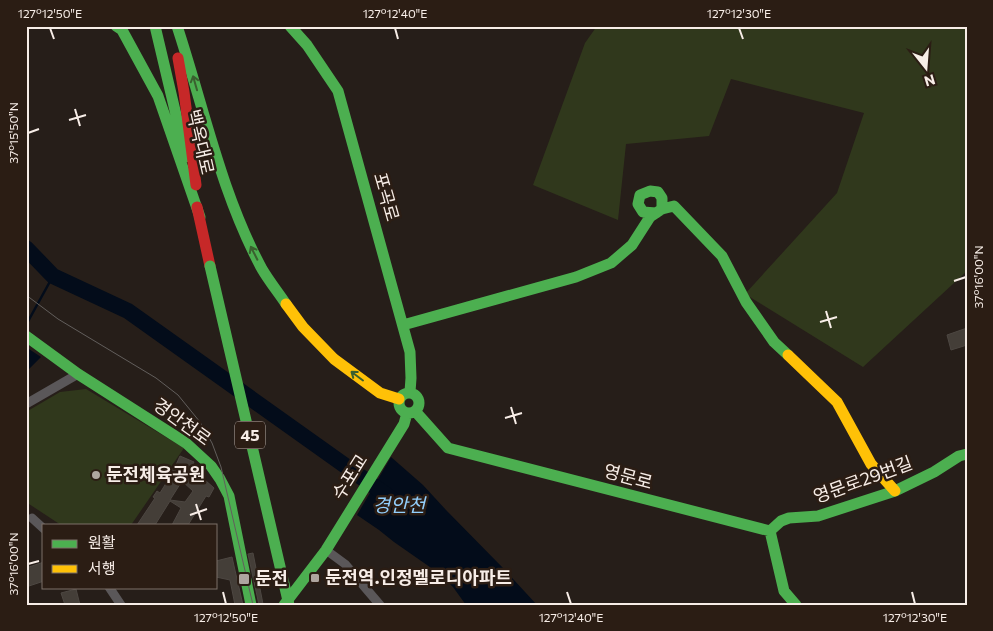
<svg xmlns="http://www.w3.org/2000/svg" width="993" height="631" viewBox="0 0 993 631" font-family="Commissioner,'Noto Sans KR',sans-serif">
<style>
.green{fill:#30381c}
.water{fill:#030c1a}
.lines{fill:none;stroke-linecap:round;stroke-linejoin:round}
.stream{stroke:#030c1a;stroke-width:2.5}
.river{stroke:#030c1a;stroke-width:16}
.building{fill:#443e38;stroke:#4d4742;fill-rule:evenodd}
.street{stroke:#5a5759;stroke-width:9}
.fast{stroke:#4caf50;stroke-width:11}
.slow{stroke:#ffc107;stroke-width:11}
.jam{stroke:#c62828;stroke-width:11}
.tram{stroke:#625e5c;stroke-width:1}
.fast-bridge{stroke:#4caf50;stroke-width:11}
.oneway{stroke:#3a5f2f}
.ticks{fill:none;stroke:#f7ede7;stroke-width:2}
.poi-dot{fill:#aea59f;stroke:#2b1d14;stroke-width:2}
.labels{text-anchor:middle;stroke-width:5;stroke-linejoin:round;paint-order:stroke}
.shield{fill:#2b1d14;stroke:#baafa8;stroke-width:1}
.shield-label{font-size:16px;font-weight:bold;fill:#f7ede7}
.street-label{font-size:18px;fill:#f7ede7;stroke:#2b1d14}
.poi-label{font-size:18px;font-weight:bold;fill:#f7ede7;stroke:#2b1d14;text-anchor:start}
.water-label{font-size:19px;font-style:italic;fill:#93cffc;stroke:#2b1d14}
.neatline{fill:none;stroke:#f7ede7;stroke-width:2}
.ticks-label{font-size:12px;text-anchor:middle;fill:#f7ede7}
</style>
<rect width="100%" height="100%" fill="#261e19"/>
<path class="green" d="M 597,26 L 967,26 L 967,271 L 863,367 L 745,294 L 837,193 L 864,113 L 731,79 L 709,136 L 626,144 L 618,220 L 533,185 L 585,43 Z
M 86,389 L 184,448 L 131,525 L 61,525 L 26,502 L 26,412 L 60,392 Z"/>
<path class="water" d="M 26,347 L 41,357 L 26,372 Z
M 391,457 L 423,485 L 446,510 L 502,567 L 537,605 L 466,605 L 453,587 L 437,572 L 394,542 L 379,530 L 357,515 Z"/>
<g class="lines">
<path class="stream" d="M 26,325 L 53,276"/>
<path class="river" d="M 26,248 L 53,276 L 128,311 L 392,499"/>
</g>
<path class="building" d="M 967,328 L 967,345 L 951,350 L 947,335 Z
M 180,456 L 194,462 L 190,470 L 191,470 L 187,478 L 196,484 L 200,481 L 205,480 L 214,488 L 209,497 L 206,496 L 188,525 L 172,525 L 181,508 L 170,501 L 155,525 L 137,525 L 155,498 L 153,497 L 157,491 L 160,493 L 168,480 L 166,478 L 174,467 L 175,467 ZM 182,481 L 193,491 L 185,502 L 170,500 Z
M 253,553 L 263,604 L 259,605 L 248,554 Z
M 232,557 L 234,566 L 243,605 L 235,605 L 230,580 L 216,577 L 216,561 Z
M 44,562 L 44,581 L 26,587 L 26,568 Z
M 76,589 L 80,605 L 65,605 L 61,593 Z"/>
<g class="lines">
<path class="street" d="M 26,404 L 78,374
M 32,518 L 44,529
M 326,550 L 345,564 L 380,605
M 109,587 L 121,605"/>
<path class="fast" d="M 116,26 L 122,30 L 158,96 L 200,217
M 155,26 L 186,157
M 177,26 C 204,108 221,193 262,269 C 269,281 278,292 286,304
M 290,26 L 307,45 L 338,91 L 410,352 L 411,378 L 410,392
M 656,213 L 643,212 L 638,204 L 640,195 L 650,191 L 658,192 L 662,198 L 662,209
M 403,325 L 576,277 L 611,263 L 632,245 L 650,217 L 662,209 L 674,206 L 722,256 L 746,302 L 774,342 L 788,355
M 26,336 L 78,374 L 186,443 L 211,466 L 220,479 L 229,496 L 251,605
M399 403a10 10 0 1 1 20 0a10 10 0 1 1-20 0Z
M 415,411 L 448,448 L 770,531 L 784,591 L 796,605
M 770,531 L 781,521 L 789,518 L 818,516 L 895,491 L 934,472 L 959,456 L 967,454
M 284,605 L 326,550 L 404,424 L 407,413"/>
<path class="slow" d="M 286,304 L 303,327 L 334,359 L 380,393 L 399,399
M 788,355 L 837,402 L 871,464 L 895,491"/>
<path class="jam" d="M 178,58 L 184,92 L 196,185
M 197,207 L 210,266"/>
<path class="tram" d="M 26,295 L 58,319 L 156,378 L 178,395 L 200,422 L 212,443 L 221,467 L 253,605"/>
<path class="fast-bridge" d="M 210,266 L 289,605"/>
</g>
<defs><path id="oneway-shaft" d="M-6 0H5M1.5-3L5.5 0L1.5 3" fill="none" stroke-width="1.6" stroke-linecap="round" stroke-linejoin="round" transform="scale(1.25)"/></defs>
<g class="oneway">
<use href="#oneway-shaft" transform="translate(195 83) rotate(-106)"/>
<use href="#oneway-shaft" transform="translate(254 253) rotate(-117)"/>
<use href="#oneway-shaft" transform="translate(357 376) rotate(-143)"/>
</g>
<path class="ticks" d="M 50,28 L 54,39M 395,28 L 398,39M 739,28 L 743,39M 75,109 L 80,126M 69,120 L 86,115M 28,133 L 39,129M 954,281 L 966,277M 826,311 L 831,328M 820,322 L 837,317M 511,407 L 516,424M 505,418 L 522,413M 196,504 L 201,520M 190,515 L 207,509M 28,564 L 39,561M 223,592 L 226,604M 567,592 L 571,604M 912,592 L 915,604"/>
<g class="poi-dot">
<circle cx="96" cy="475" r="5"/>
<rect x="310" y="573" width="10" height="10" rx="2.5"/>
<rect x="238" y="573" width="12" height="12" rx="2.5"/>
</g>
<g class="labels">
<rect class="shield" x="235" y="421.5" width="30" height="27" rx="4"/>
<g class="shield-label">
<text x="250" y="441">45</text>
</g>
<g class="street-label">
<text transform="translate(200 142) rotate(77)" y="6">백옥대로</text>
<text transform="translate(386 197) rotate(74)" y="6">포곡로</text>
<text transform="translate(182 422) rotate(36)" y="6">경안천로</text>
<text transform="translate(350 477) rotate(-58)" y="6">수포교</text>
<text transform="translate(628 477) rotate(15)" y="6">영문로</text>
<text transform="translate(863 480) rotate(-20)" y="6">영문로29번길</text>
</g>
<g class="poi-label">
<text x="106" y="481">둔전체육공원</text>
<text x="325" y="584">둔전역.인정멜로디아파트</text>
<text x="255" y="585">둔전</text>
</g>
<g class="water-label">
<text x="399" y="512">경안천</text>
</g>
</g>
<rect width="993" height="631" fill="none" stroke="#2b1d14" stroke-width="55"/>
<rect x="42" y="524" width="175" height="65" fill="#2b1d14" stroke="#7d7068"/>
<rect x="52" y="540" width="25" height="8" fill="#4caf50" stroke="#7d7068"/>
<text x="88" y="548" font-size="15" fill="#f7ede7">원활</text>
<rect x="52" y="565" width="25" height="8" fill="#ffc107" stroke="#7d7068"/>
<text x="88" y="574" font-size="15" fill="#f7ede7">서행</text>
<g transform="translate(926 68) rotate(163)" stroke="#2b1d14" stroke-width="4" paint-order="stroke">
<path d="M0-4L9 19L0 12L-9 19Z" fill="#f7ede7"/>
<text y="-8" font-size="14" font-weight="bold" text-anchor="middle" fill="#f7ede7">N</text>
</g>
<rect x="28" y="28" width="938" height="576" class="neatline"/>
<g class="ticks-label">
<text x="50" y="18">127°12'50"E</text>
<text x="395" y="18">127°12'40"E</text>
<text x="739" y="18">127°12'30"E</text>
<text transform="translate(14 133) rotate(-90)" y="4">37°15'50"N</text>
<text transform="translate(979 277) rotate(-90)" y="4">37°16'00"N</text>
<text transform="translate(14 564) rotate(-90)" y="4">37°16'00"N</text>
<text x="226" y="622">127°12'50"E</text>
<text x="571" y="622">127°12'40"E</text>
<text x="915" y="622">127°12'30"E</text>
</g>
</svg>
